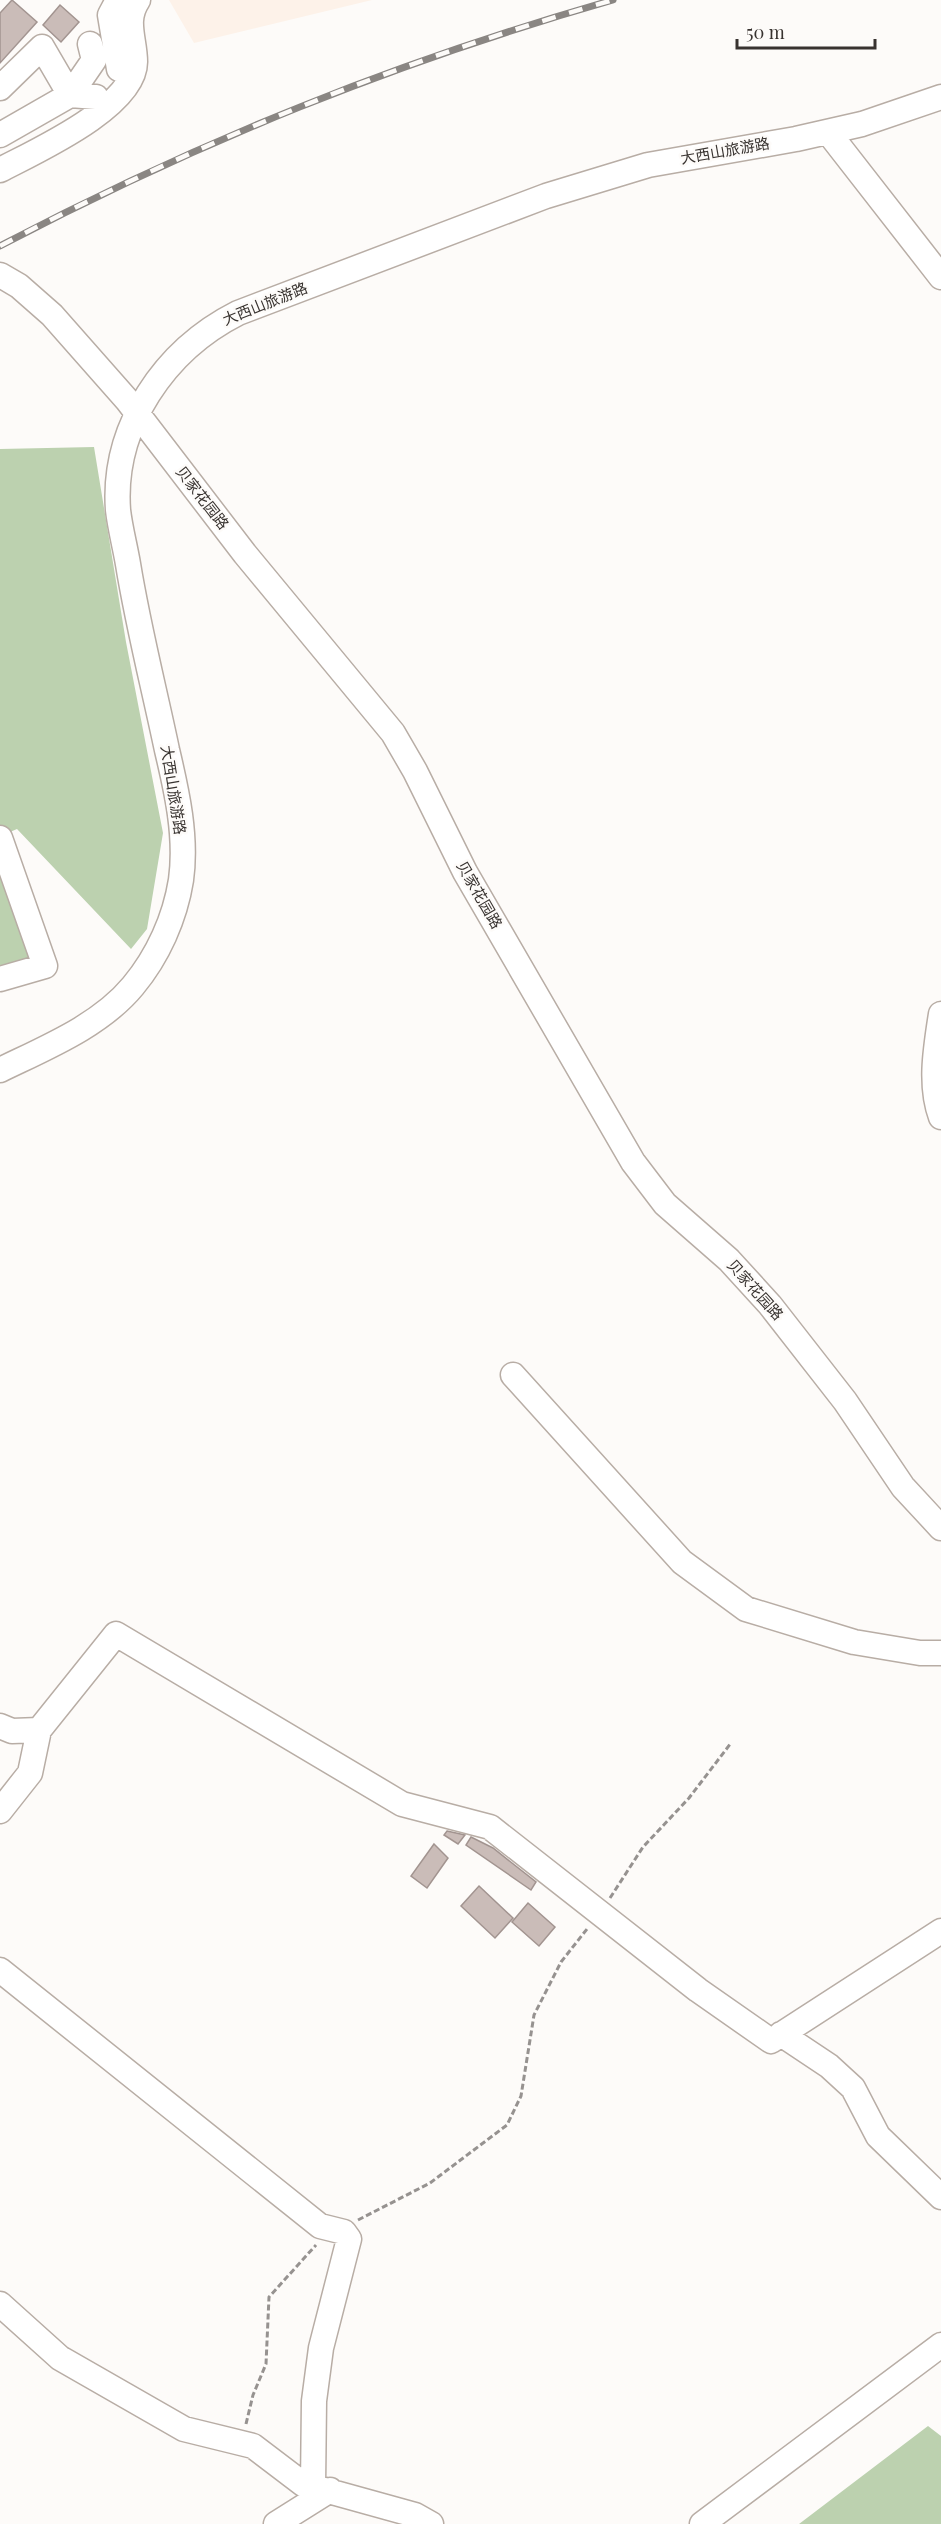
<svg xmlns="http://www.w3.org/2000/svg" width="941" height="2524" viewBox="0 0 941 2524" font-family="'Playfair Display','Noto Sans SC',serif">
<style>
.built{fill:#fdf2e9}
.green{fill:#bcd1af}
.building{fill:#cabcb8;stroke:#a29490;stroke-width:1.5}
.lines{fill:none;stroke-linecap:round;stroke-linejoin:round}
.minor-casing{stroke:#b8ada5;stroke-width:27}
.path{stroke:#969290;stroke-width:3;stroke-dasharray:6 3;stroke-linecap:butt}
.minor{stroke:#fff;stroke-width:24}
.rail-casing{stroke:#8a8683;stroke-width:7}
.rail{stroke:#fdfbf9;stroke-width:4.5;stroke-dasharray:14;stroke-linecap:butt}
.labels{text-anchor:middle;stroke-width:5;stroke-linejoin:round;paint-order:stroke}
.street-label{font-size:15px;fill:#383330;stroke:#fdfbf9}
</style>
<rect width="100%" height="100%" fill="#fdfbf9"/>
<path class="built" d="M 169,0 L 372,0 L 194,43 Z"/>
<path class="green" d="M 94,447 L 126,642 L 163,833 L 147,929 L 131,949 L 17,829 L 10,832 L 55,970 L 0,986 L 0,449 Z
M 928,2426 L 941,2436 L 941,2524 L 799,2524 Z"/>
<path class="building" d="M 12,0 L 37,22 L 0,63 L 0,13 Z
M 60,5 L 79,22 L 61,42 L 43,25 Z
M 447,1831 L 465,1835 L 458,1844 L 444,1835 Z
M 471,1837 L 493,1848 L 536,1882 L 531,1890 L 466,1845 Z
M 434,1844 L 448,1858 L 427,1888 L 411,1876 Z
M 479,1886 L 513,1918 L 495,1938 L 461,1906 Z
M 528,1903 L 555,1927 L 539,1946 L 512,1922 Z"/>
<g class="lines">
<defs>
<path id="minor" d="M 118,0 L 110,15 L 119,69
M 0,88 L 42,47 L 70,95 L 94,60 L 90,44
M 828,132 L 941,277
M 0,135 L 70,95 L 96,97
M 0,170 C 34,152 135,107 135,62 C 135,39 124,21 138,0
M 0,275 L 19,286 L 52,315 L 127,400 L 245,554 L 393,733 L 415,771 L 465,872 L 633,1162 L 665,1204 L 729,1260 L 770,1305 L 845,1401 L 903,1487 L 941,1528
M 0,838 L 45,966 L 0,979
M 941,1014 C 936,1047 929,1085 941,1117
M 0,1070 C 45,1048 100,1026 133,986 C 158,956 175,918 181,880 C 187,837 177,792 167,750 C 154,688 138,626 128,564 C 125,546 120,528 118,510 C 112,426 165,350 238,313 L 546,196 L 648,165 L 796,139 L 862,124 L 941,97
M 513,1375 L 682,1562 L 746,1609 L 854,1642 L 920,1653 L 941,1653
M 0,1726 L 12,1731 L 39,1730 L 116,1634 L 402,1804 L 490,1827 L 698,1990 L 771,2041 L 941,1931
M 0,1811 L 30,1773 L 39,1730
M 0,1970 L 320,2226 L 344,2232 L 349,2239 L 321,2348 L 314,2401 L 313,2486
M 781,2034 L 829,2066 L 853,2088 L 878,2136 L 941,2197
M 0,2304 L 60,2358 L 184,2429 L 253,2446 L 303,2484 L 415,2515 L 431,2524
M 276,2524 L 330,2490
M 702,2524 L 941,2345"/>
</defs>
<use href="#minor" class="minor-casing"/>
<path class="path" d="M 610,1898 L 643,1847 L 689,1798 L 731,1743
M 358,2220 L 430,2183 L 507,2125 L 521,2096 L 534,2015 L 561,1962 L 587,1929
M 246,2424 L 253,2395 L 266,2364 L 269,2297 L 316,2245"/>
<use href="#minor" class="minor"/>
<defs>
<path id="rail" d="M 0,246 C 200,141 396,62 613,0"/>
</defs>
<use href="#rail" class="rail-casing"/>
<use href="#rail" class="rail"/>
</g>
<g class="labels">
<g class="street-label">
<text transform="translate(725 151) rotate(-10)" y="5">大西山旅游路</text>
<text transform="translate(265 304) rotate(-22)" y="5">大西山旅游路</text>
<text transform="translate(202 498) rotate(52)" y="5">贝家花园路</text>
<text transform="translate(173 790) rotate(81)" y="5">大西山旅游路</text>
<text transform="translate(479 895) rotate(60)" y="5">贝家花园路</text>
<text transform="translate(755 1290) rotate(48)" y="5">贝家花园路</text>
</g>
</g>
<path d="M737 39v9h138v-9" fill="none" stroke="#383330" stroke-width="3"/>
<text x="746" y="39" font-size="18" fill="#383330" stroke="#fdfbf9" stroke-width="4.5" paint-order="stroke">50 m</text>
</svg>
